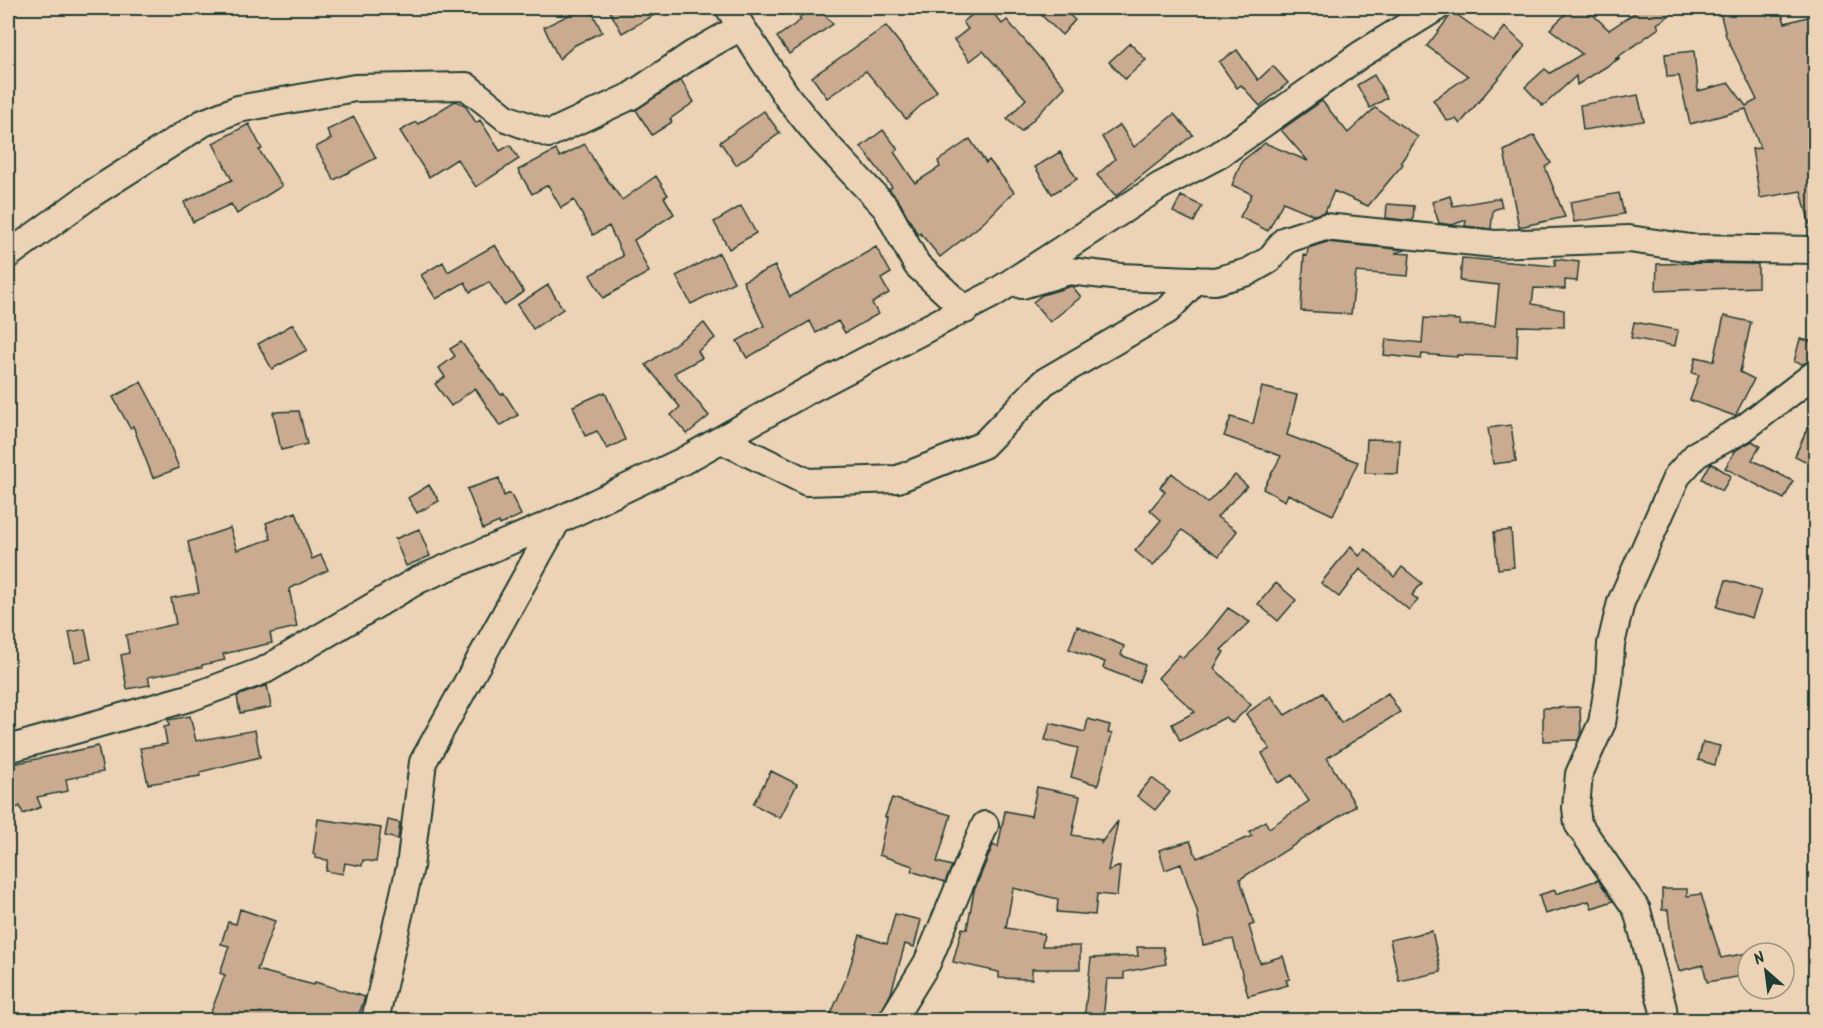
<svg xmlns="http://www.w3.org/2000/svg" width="1823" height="1028" viewBox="0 0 1823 1028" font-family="Kalam,sans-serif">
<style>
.building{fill:#cbab90;stroke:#1f3d34;stroke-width:1.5}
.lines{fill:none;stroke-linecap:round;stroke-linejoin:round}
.street-casing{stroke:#1f3d34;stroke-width:30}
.street{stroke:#edd3b5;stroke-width:26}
</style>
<rect width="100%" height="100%" fill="#edd3b5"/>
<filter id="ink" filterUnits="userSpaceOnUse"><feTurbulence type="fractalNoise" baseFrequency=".0167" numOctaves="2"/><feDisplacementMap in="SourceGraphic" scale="12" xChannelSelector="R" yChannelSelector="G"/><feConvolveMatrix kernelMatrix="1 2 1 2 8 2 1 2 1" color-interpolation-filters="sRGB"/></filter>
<g filter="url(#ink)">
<path class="building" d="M 583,8 L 590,8 L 602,32 L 575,45 L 559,59 L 544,27 Z
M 608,8 L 667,8 L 622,33 Z
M 811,8 L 818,8 L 833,24 L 789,54 L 777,37 L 801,20 L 799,18 Z
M 981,8 L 989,8 L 1002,24 L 1007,20 L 1065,87 L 1021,132 L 1007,119 L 1026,99 L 983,51 L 970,61 L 954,40 L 968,29 L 963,22 Z
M 1034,8 L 1061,8 L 1075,20 L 1062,35 Z
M 1572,8 L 1586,8 L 1609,30 L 1642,8 L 1680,8 L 1657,24 L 1659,28 L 1615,59 L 1620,58 L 1577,85 L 1576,76 L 1543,106 L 1525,87 L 1545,69 L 1550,73 L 1582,54 L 1550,29 Z
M 1719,8 L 1780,8 L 1785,23 L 1815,15 L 1815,224 L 1810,225 L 1801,191 L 1760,198 L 1752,149 L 1760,148 L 1746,109 L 1690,124 L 1679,76 L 1667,77 L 1665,54 L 1694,51 L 1698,91 L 1729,83 L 1746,106 L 1757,100 L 1726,36 Z
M 1453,12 L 1494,41 L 1505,27 L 1525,46 L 1460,124 L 1456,119 L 1447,121 L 1433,100 L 1468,76 L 1427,46 Z
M 886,26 L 937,91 L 906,119 L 866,71 L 827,98 L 812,77 Z
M 1130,43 L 1146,60 L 1125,79 L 1109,62 Z
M 1237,50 L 1258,80 L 1273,66 L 1288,83 L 1260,106 L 1241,85 L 1237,88 L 1219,62 Z
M 1374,75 L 1387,98 L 1370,108 L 1357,85 Z
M 681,80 L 694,102 L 670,119 L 672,122 L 652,135 L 636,110 Z
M 1638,95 L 1644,121 L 1583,130 L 1580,105 Z
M 455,101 L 465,105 L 476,123 L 480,120 L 500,151 L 510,145 L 519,159 L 476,187 L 457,159 L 429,177 L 400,131 L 416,122 L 418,124 Z
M 1322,101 L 1348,133 L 1375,108 L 1418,137 L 1401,162 L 1403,164 L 1368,206 L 1334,191 L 1325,212 L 1314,215 L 1283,202 L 1268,231 L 1240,217 L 1252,194 L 1232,185 L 1242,161 L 1265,143 L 1308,161 L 1281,130 Z
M 764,111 L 780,133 L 736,165 L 720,142 Z
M 1174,114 L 1193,135 L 1116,196 L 1097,175 L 1115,159 L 1102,137 L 1120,125 L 1134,147 Z
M 354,117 L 376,158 L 334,180 L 316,147 L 331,139 L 327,130 Z
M 249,124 L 262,149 L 259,150 L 282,186 L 237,214 L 231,204 L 193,222 L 184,202 L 232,180 L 213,143 Z
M 883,130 L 898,149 L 894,152 L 915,183 L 940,167 L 938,161 L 970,139 L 986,163 L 989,160 L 1014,192 L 982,224 L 940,257 L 920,233 L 918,235 L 899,201 L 889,189 L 892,187 L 861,147 Z
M 1534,135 L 1551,163 L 1545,167 L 1565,217 L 1519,227 L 1504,151 Z
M 585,144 L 596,164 L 622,200 L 656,176 L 668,195 L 664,197 L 674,214 L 634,240 L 649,272 L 603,298 L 590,275 L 623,256 L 609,226 L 593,235 L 574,200 L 561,208 L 548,185 L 532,194 L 518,170 L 556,150 L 560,157 Z
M 1060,152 L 1077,179 L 1052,194 L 1035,167 Z
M 1619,193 L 1624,214 L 1574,222 L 1570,202 Z
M 1181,196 L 1202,206 L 1194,222 L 1173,212 Z
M 1450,196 L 1453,206 L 1500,198 L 1502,207 L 1493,210 L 1491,229 L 1465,226 L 1466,220 L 1452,225 L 1439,223 L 1432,202 Z
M 1387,204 L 1414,206 L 1413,221 L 1386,218 Z
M 741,206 L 756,233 L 729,249 L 714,222 Z
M 1327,242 L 1406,250 L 1395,253 L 1410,254 L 1408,276 L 1356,272 L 1351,314 L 1301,311 L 1304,255 L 1307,256 L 1308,248 Z
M 495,245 L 524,292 L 504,305 L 489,282 L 470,292 L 465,282 L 436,299 L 421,275 L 443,262 L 448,272 Z
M 876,247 L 891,273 L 881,279 L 889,293 L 872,303 L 878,314 L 845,333 L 838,321 L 816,333 L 810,321 L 747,358 L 737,341 L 764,326 L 743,281 L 775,266 L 790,297 Z
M 719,253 L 734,282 L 691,304 L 676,276 Z
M 1462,258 L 1555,266 L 1555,259 L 1579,262 L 1577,281 L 1565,280 L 1565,289 L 1534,288 L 1532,304 L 1564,310 L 1564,327 L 1518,326 L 1517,357 L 1457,355 L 1457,357 L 1422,354 L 1421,359 L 1384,355 L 1386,339 L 1422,343 L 1424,318 L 1460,320 L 1459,325 L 1495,326 L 1499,285 L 1460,281 Z
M 1702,263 L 1758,264 L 1758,287 L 1656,291 L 1657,264 Z
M 548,285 L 563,309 L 533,329 L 517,305 Z
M 1072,286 L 1081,297 L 1050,322 L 1033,302 L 1042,295 Z
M 1724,316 L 1751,322 L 1740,372 L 1754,379 L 1735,416 L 1690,400 L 1699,375 L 1692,373 L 1696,357 L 1714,361 Z
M 1634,322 L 1678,330 L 1675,346 L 1631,338 Z
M 704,323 L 715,338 L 698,351 L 702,358 L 674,373 L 709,416 L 687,434 L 671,415 L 680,407 L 646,365 Z
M 293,324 L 307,350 L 272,369 L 258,344 Z
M 1800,339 L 1815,342 L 1815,358 L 1803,364 L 1794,362 Z
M 461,342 L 501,395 L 504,393 L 518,415 L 500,426 L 475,388 L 451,406 L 435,384 L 445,377 L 439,368 L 455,356 L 450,349 Z
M 141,382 L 158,414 L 179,468 L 153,478 L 133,426 L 130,428 L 113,397 Z
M 1262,387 L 1297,395 L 1287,435 L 1358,462 L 1333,515 L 1288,494 L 1285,501 L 1263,489 L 1281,456 L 1224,436 L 1231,417 L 1253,424 Z
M 605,392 L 625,440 L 607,449 L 597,431 L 585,436 L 573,406 Z
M 299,411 L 307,444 L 281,450 L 273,412 Z
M 1815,412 L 1815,466 L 1795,456 Z
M 1511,425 L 1516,461 L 1493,464 L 1488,428 Z
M 1367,439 L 1400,440 L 1398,474 L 1365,473 Z
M 1752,441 L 1760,446 L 1752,460 L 1793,481 L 1784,499 L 1725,468 L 1736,450 Z
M 1711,463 L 1731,476 L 1722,491 L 1702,479 Z
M 1172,473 L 1207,503 L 1235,475 L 1247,486 L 1217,517 L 1237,531 L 1219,556 L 1182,530 L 1153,566 L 1135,551 L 1161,520 L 1150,510 L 1165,492 L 1160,487 Z
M 499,478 L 504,496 L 510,493 L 521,515 L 500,525 L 499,522 L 483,529 L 467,489 Z
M 429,485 L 439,501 L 417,513 L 408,498 Z
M 296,512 L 312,559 L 321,555 L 328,570 L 289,589 L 297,627 L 270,633 L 272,643 L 223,654 L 225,660 L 202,665 L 202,667 L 148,677 L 150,685 L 127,689 L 121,655 L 129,653 L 126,635 L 176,624 L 171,598 L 199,593 L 188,542 L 230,528 L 237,550 L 271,539 L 266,523 Z
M 419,529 L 430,556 L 406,566 L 395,539 Z
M 1511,530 L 1514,567 L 1498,569 L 1494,532 Z
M 1351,546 L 1359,556 L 1366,549 L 1394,577 L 1402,567 L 1422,583 L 1412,595 L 1418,600 L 1409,610 L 1360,569 L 1339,597 L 1321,583 Z
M 1726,580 L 1761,591 L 1752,618 L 1717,607 Z
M 1276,583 L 1296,600 L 1278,621 L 1258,604 Z
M 1228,608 L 1250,622 L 1221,650 L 1224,652 L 1214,668 L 1251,705 L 1232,723 L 1226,717 L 1180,741 L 1172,724 L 1195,712 L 1158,678 L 1179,655 L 1183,658 L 1204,638 Z
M 1077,626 L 1124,646 L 1121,655 L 1145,665 L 1139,682 L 1103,668 L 1105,662 L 1069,649 Z
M 85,629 L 91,659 L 75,662 L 69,632 Z
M 267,685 L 271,707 L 240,713 L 237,696 Z
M 1323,693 L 1341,723 L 1388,693 L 1400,712 L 1327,758 L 1356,806 L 1240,879 L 1254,924 L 1249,926 L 1260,963 L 1283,956 L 1290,979 L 1286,980 L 1288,985 L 1248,996 L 1233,939 L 1203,945 L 1197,911 L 1181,864 L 1165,870 L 1159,850 L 1190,841 L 1197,858 L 1252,836 L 1249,832 L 1265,821 L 1269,828 L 1309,801 L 1292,775 L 1278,783 L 1262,753 L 1270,749 L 1246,714 L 1271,696 L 1285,715 Z
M 1580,707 L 1581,734 L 1578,740 L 1543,741 L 1543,708 Z
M 190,716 L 196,741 L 255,730 L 260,757 L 200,772 L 200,776 L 148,784 L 140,748 L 167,744 L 164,727 L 169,726 L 168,720 Z
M 1088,719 L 1110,725 L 1108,733 L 1112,734 L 1098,785 L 1071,777 L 1078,748 L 1045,740 L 1050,723 L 1085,732 Z
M 1703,742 L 1720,746 L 1715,765 L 1698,760 Z
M 98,746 L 103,772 L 66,779 L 68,791 L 37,797 L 41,807 L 23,814 L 20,806 L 8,812 L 8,765 Z
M 771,771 L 797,784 L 780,818 L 753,804 Z
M 1152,778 L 1170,792 L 1155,810 L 1137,796 Z
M 1037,787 L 1080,796 L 1072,835 L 1101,840 L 1101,843 L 1118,821 L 1108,871 L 1120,866 L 1117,896 L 1097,894 L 1095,915 L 1057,912 L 1058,899 L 1013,888 L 1006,928 L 1044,934 L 1042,946 L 1080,946 L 1080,969 L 1032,969 L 1032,979 L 999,978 L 999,972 L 953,962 L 962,928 L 967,929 L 974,891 L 993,845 L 998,847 L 1005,811 L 1031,816 Z
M 892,798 L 951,815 L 937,862 L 952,866 L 945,882 L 911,871 L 913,866 L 879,855 L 887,818 L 885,817 Z
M 318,819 L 381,828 L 376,862 L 363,860 L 362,866 L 345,863 L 343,874 L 326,871 L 328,860 L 315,858 L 315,854 L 313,854 Z
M 388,820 L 400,823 L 398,839 L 385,836 Z
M 1598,880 L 1613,901 L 1592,908 L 1589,901 L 1545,914 L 1539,895 L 1555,890 L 1556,894 Z
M 1662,889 L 1687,889 L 1687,896 L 1701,894 L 1721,958 L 1748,953 L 1748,975 L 1707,982 L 1703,965 L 1679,971 L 1672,946 L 1668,910 L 1662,910 Z
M 240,909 L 275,921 L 257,970 L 314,985 L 315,982 L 365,997 L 357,1020 L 208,1020 L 225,975 L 220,973 L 229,946 L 221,944 L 228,922 L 236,924 Z
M 895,914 L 921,920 L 914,947 L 905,944 L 891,993 L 877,1020 L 841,1020 L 830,1016 L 846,979 L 860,935 L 887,944 Z
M 1432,931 L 1441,972 L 1399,981 L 1390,940 Z
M 1137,947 L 1163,947 L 1166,964 L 1124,972 L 1124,979 L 1107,979 L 1103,1020 L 1084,1020 L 1091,958 L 1138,956 Z"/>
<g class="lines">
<defs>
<path id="street" d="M 729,8 L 788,98 L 822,140 L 886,208 L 917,265 L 965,310
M 8,255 L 93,193 L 203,123 L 238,109 L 355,88 L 466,86 L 506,118 L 549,134 L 631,96 L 693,54 L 741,27
M 1022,285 L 1069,271 L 1121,277 L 1215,281 L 1248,272 L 1269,260 L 1285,240 L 1325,227 L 1495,244 L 1629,239 L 1691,248 L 1816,250
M 722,440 L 807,482 L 898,479 L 983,445 L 1044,382 L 1168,310 L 1196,280
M 8,749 L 192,697 L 265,670 L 418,580 L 557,521 L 683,461 L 807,391 L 993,294 L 1160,186 L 1219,155 L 1360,55 L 1436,8
M 375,1020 L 410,867 L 423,762 L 557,521
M 892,1020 L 927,963 L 985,825
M 1664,1020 L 1663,1008 L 1637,910 L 1578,824 L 1576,808 L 1579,774 L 1602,723 L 1609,681 L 1611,644 L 1621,602 L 1677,476 L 1697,454 L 1743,429 L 1816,373"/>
</defs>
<use href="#street" class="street-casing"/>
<use href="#street" class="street"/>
</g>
</g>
<rect width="1823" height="1028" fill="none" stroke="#edd3b5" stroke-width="30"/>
<rect x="15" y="15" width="1793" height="998" fill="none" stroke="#1f3d34" stroke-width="2" filter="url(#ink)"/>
<g transform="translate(1766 971) rotate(332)"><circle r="28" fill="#edd3b5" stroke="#9b9781" stroke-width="1.5"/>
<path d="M0-4.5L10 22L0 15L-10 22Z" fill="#1f3d34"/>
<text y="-9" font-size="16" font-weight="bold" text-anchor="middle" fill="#1f3d34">N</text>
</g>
</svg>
